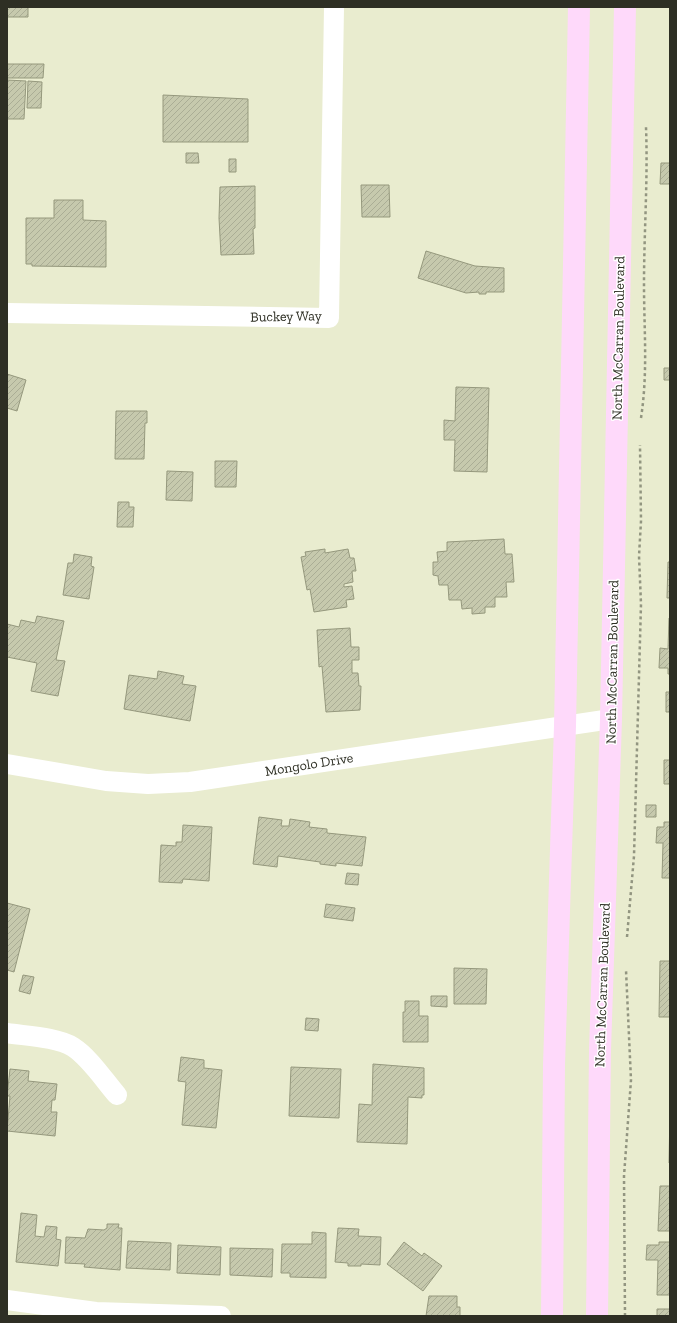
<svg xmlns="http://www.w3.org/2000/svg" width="677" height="1323" viewBox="0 0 677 1323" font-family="'Zilla Slab',serif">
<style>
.building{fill:url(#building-hatch);stroke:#95987d}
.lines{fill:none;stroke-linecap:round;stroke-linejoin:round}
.path{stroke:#929580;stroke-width:2.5;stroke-dasharray:3 3;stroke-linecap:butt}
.minor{stroke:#fff;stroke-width:20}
.primary{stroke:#fed9fa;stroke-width:22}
.labels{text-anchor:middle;stroke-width:3;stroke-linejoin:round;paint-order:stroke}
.street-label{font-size:14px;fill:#2e2f24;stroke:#fff}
</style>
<defs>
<pattern id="building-hatch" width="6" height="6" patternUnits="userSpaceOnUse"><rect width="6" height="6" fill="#c6c9ad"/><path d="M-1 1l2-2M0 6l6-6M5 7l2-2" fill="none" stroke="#aaad95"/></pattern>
</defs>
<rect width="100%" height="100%" fill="#e9eccf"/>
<path class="building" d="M 7,7 L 28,7 L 28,17 L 7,17 Z
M 7,64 L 44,64 L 43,78 L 7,78 Z
M 7,80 L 26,81 L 24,119 L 7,119 Z
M 28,81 L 42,82 L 41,108 L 27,108 Z
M 163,95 L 248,99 L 248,142 L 163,142 Z
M 186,153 L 198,153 L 199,163 L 186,163 Z
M 229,159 L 236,159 L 236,172 L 229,172 Z
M 661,163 L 670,163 L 670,184 L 660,184 Z
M 361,185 L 389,185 L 390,217 L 362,217 Z
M 255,186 L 255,228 L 253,229 L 254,254 L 221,255 L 219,218 L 220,187 Z
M 54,200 L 83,200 L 83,220 L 106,221 L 106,267 L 32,266 L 32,264 L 26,264 L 26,218 L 54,218 Z
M 426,251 L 475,266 L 504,268 L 504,292 L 486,292 L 486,294 L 479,294 L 479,292 L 466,293 L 418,278 Z
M 664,368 L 670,368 L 670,380 L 664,380 Z
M 7,374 L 26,380 L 17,411 L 7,408 Z
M 456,387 L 489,388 L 487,472 L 454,471 L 455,440 L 444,440 L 444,420 L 455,421 Z
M 116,411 L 147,411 L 147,423 L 145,423 L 144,459 L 115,459 Z
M 215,461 L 237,461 L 236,487 L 215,487 Z
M 167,471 L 193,472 L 192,501 L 166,500 Z
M 118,502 L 129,502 L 129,507 L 134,507 L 133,527 L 117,527 Z
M 504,539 L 505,554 L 512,554 L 514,582 L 506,582 L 507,597 L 495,597 L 495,607 L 485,607 L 485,613 L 472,614 L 472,608 L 462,609 L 461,600 L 449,600 L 448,585 L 439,585 L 438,576 L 433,575 L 433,562 L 438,562 L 437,552 L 447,551 L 447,542 Z
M 325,549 L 325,553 L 348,549 L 350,558 L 354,558 L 356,571 L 352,571 L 353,582 L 344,584 L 344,587 L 352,586 L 354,599 L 346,600 L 347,607 L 314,612 L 310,589 L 307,590 L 301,557 L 306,556 L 305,552 Z
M 74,554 L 92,557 L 91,566 L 94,567 L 89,599 L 63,595 L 68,563 L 73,563 Z
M 668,562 L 670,562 L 670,598 L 667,598 Z
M 37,616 L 64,621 L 56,660 L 65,661 L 58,696 L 31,691 L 37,663 L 7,657 L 7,624 L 19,627 L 21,620 L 35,623 Z
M 669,618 L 670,618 L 670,674 L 668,674 L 668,668 L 659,668 L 660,648 L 668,649 Z
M 350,628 L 351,647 L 359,647 L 359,660 L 352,660 L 352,673 L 358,673 L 359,686 L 361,686 L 360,710 L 326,712 L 322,666 L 319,667 L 317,630 Z
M 158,671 L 184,676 L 182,684 L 196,686 L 190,721 L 124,709 L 129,675 L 157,679 Z
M 666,692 L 670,692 L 670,712 L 666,712 Z
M 664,760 L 670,760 L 670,784 L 664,784 Z
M 646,805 L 656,805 L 656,817 L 646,817 Z
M 259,817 L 282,820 L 281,826 L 289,826 L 290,819 L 310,822 L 309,827 L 327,829 L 327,833 L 366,837 L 362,866 L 336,863 L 336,866 L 320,864 L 320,862 L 278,856 L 277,867 L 253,864 Z
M 664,822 L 670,822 L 670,878 L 662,878 L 663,843 L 656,843 L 657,827 L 664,827 Z
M 183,825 L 212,827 L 209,881 L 183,879 L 182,883 L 159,882 L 161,845 L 176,846 L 176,842 L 182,842 Z
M 347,873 L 359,874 L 358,885 L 345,884 Z
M 7,903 L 30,909 L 14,972 L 7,970 Z
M 326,904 L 355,908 L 353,921 L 324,917 Z
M 660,961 L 670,961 L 670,1017 L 659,1017 Z
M 454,968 L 487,969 L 486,1004 L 454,1004 Z
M 23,975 L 34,977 L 30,994 L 19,991 Z
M 431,996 L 447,996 L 447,1007 L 431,1006 Z
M 405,1001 L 419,1001 L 419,1016 L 428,1016 L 428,1042 L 403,1042 L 403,1012 L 405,1012 Z
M 306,1018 L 319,1019 L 318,1031 L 305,1030 Z
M 181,1057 L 204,1060 L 204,1068 L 222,1070 L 216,1128 L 182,1125 L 186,1082 L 178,1081 Z
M 373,1064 L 424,1068 L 424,1095 L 422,1095 L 422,1098 L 408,1097 L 407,1144 L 357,1142 L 359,1104 L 372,1105 Z
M 291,1067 L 341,1069 L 339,1118 L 289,1116 Z
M 10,1069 L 29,1071 L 28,1081 L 57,1084 L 55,1100 L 52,1100 L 51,1112 L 57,1112 L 55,1136 L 7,1131 L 10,1096 L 7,1096 Z
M 670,1110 L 670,1163 L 669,1163 Z
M 660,1186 L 670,1186 L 670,1231 L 658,1231 Z
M 21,1213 L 37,1215 L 35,1236 L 44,1237 L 46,1226 L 57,1227 L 56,1239 L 61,1240 L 58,1266 L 16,1262 Z
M 107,1224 L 119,1224 L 118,1228 L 122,1228 L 120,1270 L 84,1267 L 85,1264 L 65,1263 L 66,1237 L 85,1238 L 88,1229 L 104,1230 L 107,1228 Z
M 338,1228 L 359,1229 L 358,1236 L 381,1237 L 380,1265 L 361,1264 L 361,1266 L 348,1266 L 348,1263 L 335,1262 Z
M 312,1232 L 326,1233 L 326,1278 L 290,1277 L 290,1273 L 281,1273 L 282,1244 L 312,1244 Z
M 128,1241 L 171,1243 L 170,1270 L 126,1268 Z
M 404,1242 L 422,1256 L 424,1253 L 442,1266 L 423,1291 L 387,1264 Z
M 659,1242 L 670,1242 L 670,1295 L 657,1295 L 658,1260 L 646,1260 L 647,1245 L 659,1245 Z
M 178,1245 L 221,1247 L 220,1275 L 177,1273 Z
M 230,1248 L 273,1249 L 272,1277 L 230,1275 Z
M 429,1296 L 457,1296 L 457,1307 L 460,1307 L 460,1316 L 426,1316 Z
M 657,1309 L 670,1309 L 670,1316 L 657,1316 Z"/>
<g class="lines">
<path class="path" d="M 641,418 C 648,372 644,330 644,284 C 644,232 648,179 646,127
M 627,937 L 634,856 L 641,604 L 639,556 L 641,521 L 640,445
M 625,1316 L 624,1176 L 631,1080 L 626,970"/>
<path class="minor" d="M 7,313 L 329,318 L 334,7
M 7,764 L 106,781 L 148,784 L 190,782 L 611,719
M 7,1033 C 26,1036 57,1037 73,1047 C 90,1058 104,1080 117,1095
M 7,1300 L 96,1312 L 221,1316"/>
<path class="primary" d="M 552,1316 L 554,1065 L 565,726 L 579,7
M 597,1316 L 600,1050 L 611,719 L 625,7"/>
</g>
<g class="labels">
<g class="street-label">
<text transform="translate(286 316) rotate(-1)" y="5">Buckey Way</text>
<text transform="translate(618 338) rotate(-89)" y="5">North McCarran Boulevard</text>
<text transform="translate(612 662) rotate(-89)" y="5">North McCarran Boulevard</text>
<text transform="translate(309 764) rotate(-9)" y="5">Mongolo Drive</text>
<text transform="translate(602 985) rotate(-88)" y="5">North McCarran Boulevard</text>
</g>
</g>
<rect width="677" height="1323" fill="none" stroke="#2e2f24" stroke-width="16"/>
</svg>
